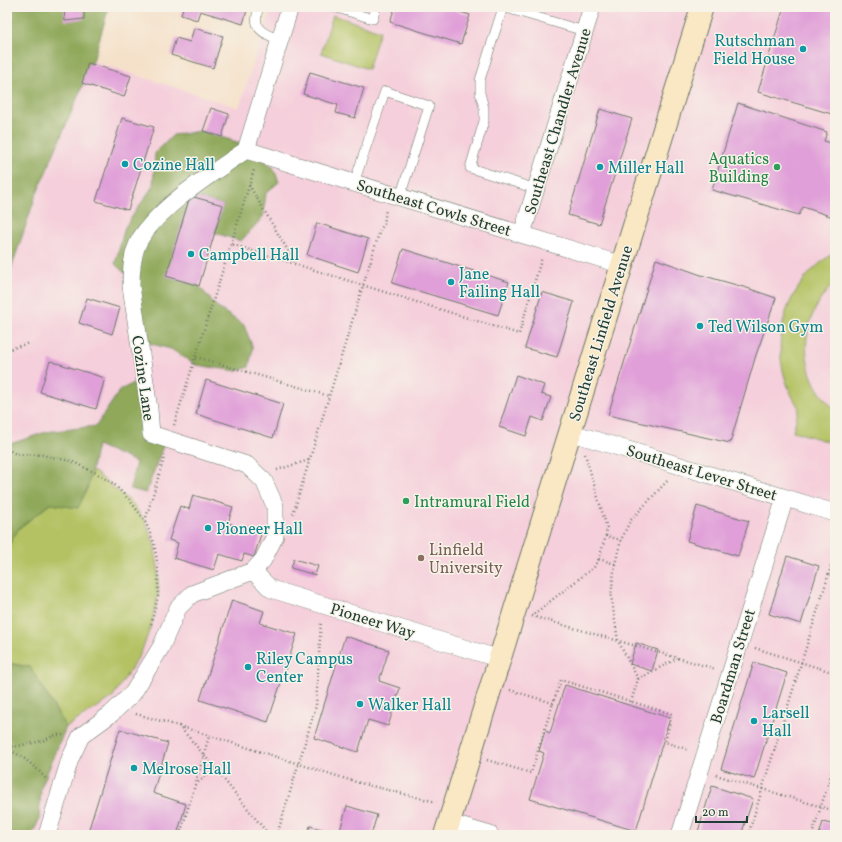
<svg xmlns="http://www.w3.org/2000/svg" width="842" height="842" viewBox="0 0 842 842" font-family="Vollkorn,serif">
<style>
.built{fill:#f5cfdb}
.green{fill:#b4c264;stroke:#6a804c}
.forest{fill:#8fa85a;stroke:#577247}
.building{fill:#e09fd8}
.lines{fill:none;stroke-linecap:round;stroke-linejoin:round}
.lane-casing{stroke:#6a7668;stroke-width:10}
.street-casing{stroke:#6a7668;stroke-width:18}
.secondary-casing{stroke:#6a7668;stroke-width:24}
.path{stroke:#6a7668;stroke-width:2.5;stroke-dasharray:1 3;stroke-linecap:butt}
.lane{stroke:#fff;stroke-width:9}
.street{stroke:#fff;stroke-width:17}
.secondary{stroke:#fae7c3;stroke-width:22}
.culture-dot{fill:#0f9aa8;stroke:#f7f3e8;stroke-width:1.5}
.leisure-dot{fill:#2e9e5b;stroke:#f7f3e8;stroke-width:1.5}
.education-dot{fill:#8d6e63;stroke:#f7f3e8;stroke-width:1.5}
.labels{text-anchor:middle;stroke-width:3;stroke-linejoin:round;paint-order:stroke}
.culture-label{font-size:16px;fill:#0d838f;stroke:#f7f3e8;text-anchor:start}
.street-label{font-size:16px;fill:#1f3d34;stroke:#f7f3e8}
.leisure-label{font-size:16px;fill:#27864d;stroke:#f7f3e8;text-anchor:end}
.education-label{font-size:16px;fill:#785e54;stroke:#f7f3e8;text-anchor:start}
</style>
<rect width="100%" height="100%" fill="#f7f3e8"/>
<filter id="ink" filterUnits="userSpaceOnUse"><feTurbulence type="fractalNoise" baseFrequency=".025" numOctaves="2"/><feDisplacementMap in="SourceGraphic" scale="8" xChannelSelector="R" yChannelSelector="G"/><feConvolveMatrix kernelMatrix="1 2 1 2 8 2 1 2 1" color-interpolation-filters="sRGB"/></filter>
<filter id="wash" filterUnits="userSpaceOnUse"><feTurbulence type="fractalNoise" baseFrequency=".012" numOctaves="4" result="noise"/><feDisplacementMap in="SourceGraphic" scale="16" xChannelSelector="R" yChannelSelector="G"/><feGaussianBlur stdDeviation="0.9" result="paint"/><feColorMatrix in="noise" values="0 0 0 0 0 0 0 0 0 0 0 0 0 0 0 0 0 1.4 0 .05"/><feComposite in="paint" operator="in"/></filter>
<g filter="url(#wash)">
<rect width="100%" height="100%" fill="#f5e1c9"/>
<path class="built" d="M 272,7 L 582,7 L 607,15 L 609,7 L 835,7 L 835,835 L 7,835 L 7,281 L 35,198 L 93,61 L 239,108 Z"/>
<path class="green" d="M 333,15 L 380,31 L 368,69 L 321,53 Z
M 835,252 L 835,283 C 798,316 796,377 835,409 L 835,444 L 793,431 L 799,408 C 794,400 789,391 786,381 C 769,330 791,280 835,252 Z
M 90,470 L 96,473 L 131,502 L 145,521 L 154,543 L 158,567 L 158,596 L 151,626 L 141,653 L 112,698 L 66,727 L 30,667 L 7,663 L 7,548 L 19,528 L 50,504 Z"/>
<path class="forest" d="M 7,7 L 109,7 L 93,61 L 35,198 L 7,281 Z
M 201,131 L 244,144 L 273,167 L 279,182 L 266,193 L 263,217 L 241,241 L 215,233 L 223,205 L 190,196 L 167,276 L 199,286 L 218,308 L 244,325 L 253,348 L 249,367 L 237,371 L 196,365 L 171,349 L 148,343 L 139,315 L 140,287 L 115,264 L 125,227 L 153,186 L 155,153 L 173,135 Z
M 144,378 L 163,446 L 146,493 L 130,489 L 136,462 L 97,445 L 88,487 L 78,508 L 50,504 L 19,528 L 7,548 L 7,445 L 46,432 L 96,426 L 120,390 Z
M 7,663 L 30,667 L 66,727 L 41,788 L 39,820 L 32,835 L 7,835 Z"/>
<g id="blocks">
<path class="building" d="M 64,7 L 84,7 L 84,19 L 65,21 Z
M 183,7 L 248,7 L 243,24 L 200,11 L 197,20 L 181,15 Z
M 395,7 L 444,7 L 470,15 L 461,44 L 390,22 Z
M 784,7 L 835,7 L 835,115 L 758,92 Z
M 194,28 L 223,36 L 213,68 L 171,55 L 176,38 L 190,42 Z
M 88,63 L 131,76 L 124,97 L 82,83 Z
M 310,72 L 364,88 L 355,118 L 336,113 L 338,105 L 303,94 Z
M 738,103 L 827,132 L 824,141 L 835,144 L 835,210 L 833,217 L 803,207 L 799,215 L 712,190 Z
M 211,108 L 229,114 L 222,137 L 203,131 Z
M 600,109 L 632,119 L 599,224 L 568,215 Z
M 122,118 L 154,127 L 128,210 L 96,201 Z
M 190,196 L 223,205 L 199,286 L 166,276 Z
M 317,223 L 368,239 L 358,272 L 307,255 Z
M 403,249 L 509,282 L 498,315 L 392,283 Z
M 656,259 L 701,275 L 747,288 L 776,298 L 756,355 L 730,443 L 608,415 Z
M 542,292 L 574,302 L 557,357 L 525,348 Z
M 87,298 L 120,308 L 112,334 L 79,323 Z
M 50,361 L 105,378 L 96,409 L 40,392 Z
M 516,375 L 544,385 L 541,394 L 551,397 L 543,421 L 532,417 L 526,436 L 499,427 Z
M 206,380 L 283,404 L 273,438 L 196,414 Z
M 193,495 L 233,507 L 228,523 L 261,534 L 254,557 L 244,554 L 242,561 L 219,554 L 214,570 L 174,558 L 178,543 L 169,540 L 180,506 L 189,509 Z
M 697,506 L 749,521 L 738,556 L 687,541 Z
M 787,556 L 819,566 L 801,624 L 769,614 Z
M 294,559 L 318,566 L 315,575 L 291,568 Z
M 232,600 L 264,611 L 260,623 L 297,634 L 268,722 L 200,700 Z
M 345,636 L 389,650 L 379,681 L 400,688 L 388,726 L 368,720 L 358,752 L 314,738 Z
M 636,643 L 658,650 L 652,671 L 630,664 Z
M 754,662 L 787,673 L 754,779 L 721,769 Z
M 565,685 L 670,718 L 636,831 L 530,799 L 544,753 L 539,751 L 545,731 L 550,733 Z
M 120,729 L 168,743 L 153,793 L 186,804 L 177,835 L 87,835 Z
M 712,786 L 753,799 L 741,835 L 697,835 Z
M 347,806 L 377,815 L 371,835 L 307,835 L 310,826 L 339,834 Z
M 823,822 L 835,825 L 835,835 L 819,835 Z"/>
</g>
</g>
<g filter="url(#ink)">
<use href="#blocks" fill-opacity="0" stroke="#6a7668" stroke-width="1"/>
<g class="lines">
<defs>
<path id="lane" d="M 259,7 C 251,29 262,33 280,40
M 334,7 L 373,19 L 376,7
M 354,183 L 385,91 L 429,106 L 400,197
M 536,189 L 470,168 L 484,121 L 484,108 L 480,93 L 480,80 L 503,7 L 584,31"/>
<path id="street" d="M 246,150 L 622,265
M 246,150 L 290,7
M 522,234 L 592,7
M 569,432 L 835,513
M 253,571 L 271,589 L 500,659
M 449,823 L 490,835
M 47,835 L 70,759 L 81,736 L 111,714 L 133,693 L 161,647 L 178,608 L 192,594 L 253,571 L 263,560 L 275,536 L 275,506 L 264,481 L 247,465 L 151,434 L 149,409 L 131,286 C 131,270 132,253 140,239 C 161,205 213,173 246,150
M 680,835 L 785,498"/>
<path id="secondary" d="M 445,835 L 702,7"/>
</defs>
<use href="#lane" class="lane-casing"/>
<use href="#street" class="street-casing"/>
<use href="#secondary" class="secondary-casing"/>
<path class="path" d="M 249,185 L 296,264
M 231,244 L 254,170
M 7,350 L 29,343
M 196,357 L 329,396
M 174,425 L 231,244 L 519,334 L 542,257
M 7,449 L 16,454 L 42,455 L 71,461 L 96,473 L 114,484 L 131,502 L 145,521 L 154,543 L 158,567 L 158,596 L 151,625
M 585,454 L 607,528 L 606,536
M 277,470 L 309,460
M 293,514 L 380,230 L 384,224 L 386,209
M 145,521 L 165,455
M 615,564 L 599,559 L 606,536 L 621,540
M 534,614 L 594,567 L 599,559
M 532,616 L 716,669
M 755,648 L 835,673
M 638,679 L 678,658
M 510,690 L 553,703 L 561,680 L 672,714 L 665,742 L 689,750
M 631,702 L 638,679 L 618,641 L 611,595 L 615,564 L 621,540 L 630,521 L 669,479
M 136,714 L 179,726 L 204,755
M 179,726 L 356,782 L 436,802
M 7,748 L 25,759 L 39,771 L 47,780
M 8,748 L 42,741 L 56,735 L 63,735
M 204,754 L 209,736
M 487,760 L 531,773 L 553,703
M 716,775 L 835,811
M 195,785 L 215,768
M 180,835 L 204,755 L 269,835
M 277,835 L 316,706 L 321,621
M 748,835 L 835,554
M 812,835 L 835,762"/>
<use href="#lane" class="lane"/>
<use href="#street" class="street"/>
<use href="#secondary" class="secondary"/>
</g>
</g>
<g class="culture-dot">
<circle cx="803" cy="49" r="4"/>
<circle cx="125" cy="164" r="4"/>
<circle cx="600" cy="167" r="4"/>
<circle cx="191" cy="254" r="4"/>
<circle cx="451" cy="282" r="4"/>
<circle cx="700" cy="326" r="4"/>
<circle cx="208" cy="528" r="4"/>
<circle cx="248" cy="667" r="4"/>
<circle cx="360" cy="704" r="4"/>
<circle cx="754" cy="721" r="4"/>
<circle cx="134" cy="768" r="4"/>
</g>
<g class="leisure-dot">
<circle cx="777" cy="167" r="4"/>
<circle cx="406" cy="501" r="4"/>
</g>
<circle class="education-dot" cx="421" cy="558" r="4"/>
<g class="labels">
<g class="culture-label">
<text x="795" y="46" text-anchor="end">Rutschman<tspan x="795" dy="18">Field House</tspan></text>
<text x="133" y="170">Cozine Hall</text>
<text x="608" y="173">Miller Hall</text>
<text x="199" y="260">Campbell Hall</text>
<text x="459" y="279">Jane<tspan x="459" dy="18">Failing Hall</tspan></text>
<text x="708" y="332">Ted Wilson Gym</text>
<text x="216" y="534">Pioneer Hall</text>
<text x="256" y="664">Riley Campus<tspan x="256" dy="18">Center</tspan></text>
<text x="368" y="710">Walker Hall</text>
<text x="762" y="718">Larsell<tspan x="762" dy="18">Hall</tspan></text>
<text x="142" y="774">Melrose Hall</text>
</g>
<g class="street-label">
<text transform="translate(557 121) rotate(-73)" y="6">Southeast Chandler Avenue</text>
<text transform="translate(434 207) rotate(17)" y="6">Southeast Cowls Street</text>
<text transform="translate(600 333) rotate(-73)" y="6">Southeast Linfield Avenue</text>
<text transform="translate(144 378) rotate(82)" y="6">Cozine Lane</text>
<text transform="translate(702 472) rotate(17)" y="6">Southeast Lever Street</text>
<text transform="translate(373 620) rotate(17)" y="6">Pioneer Way</text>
<text transform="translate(732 666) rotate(-73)" y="6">Boardman Street</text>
</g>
<g class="leisure-label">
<text x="769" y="164">Aquatics<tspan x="769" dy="18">Building</tspan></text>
<text x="414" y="507" text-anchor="start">Intramural Field</text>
</g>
<g class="education-label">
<text x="429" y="555">Linfield<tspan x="429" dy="18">University</tspan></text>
</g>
</g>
<rect width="842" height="842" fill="none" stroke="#f7f3e8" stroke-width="24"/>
<path d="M696 816v6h51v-6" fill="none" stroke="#1f3d34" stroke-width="2"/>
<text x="702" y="816" font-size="12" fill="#1f3d34" stroke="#f7f3e8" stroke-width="3" paint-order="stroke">20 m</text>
</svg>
